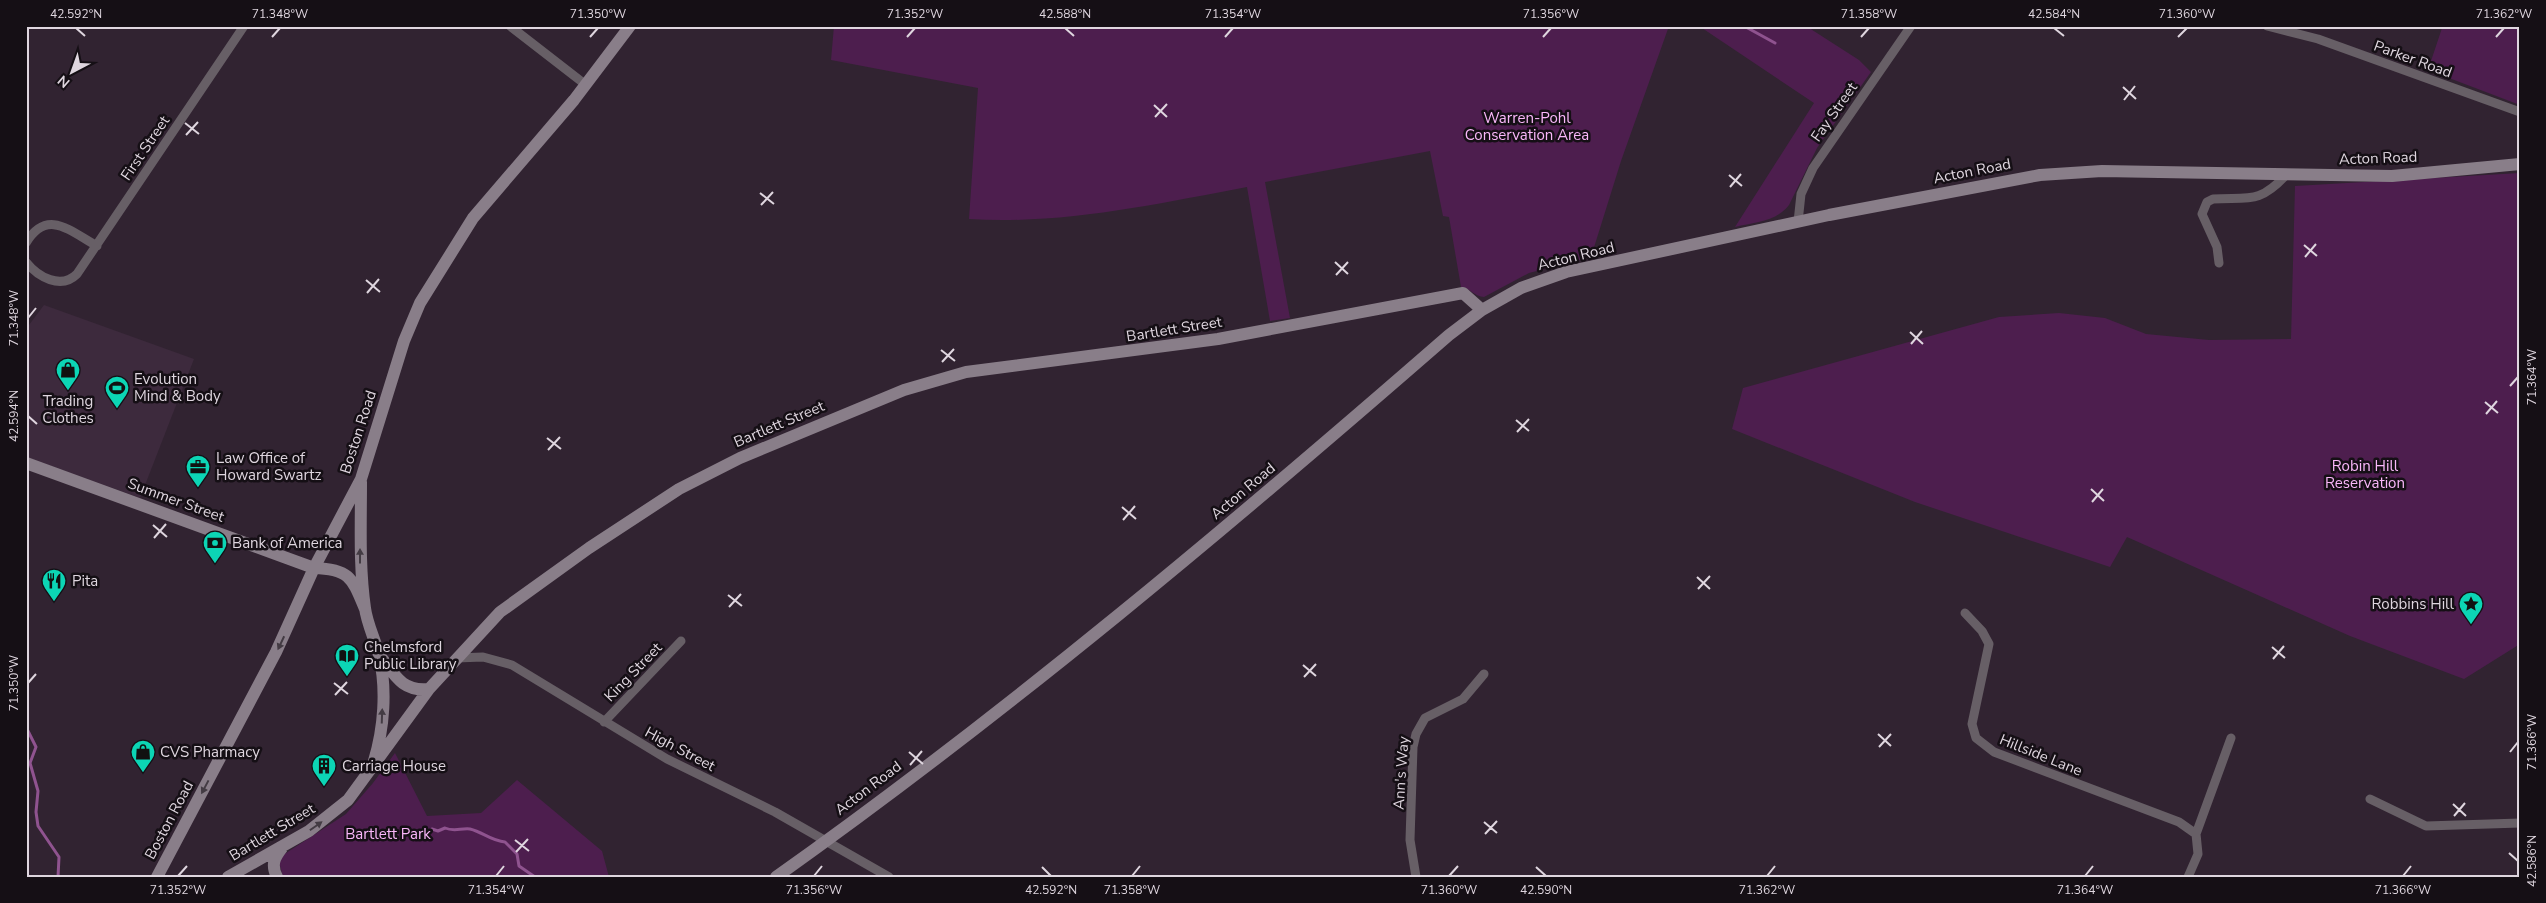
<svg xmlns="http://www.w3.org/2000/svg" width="2546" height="903" viewBox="0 0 2546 903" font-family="'Nunito Sans',sans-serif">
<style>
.built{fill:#3d2a3d}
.green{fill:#4d1e4e}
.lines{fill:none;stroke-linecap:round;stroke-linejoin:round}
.stream{stroke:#8f538f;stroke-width:3}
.street{stroke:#675f66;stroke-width:9}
.secondary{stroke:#897e89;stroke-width:12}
.oneway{fill:#433b43}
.ticks{fill:none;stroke:#dfd6df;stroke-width:2}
.labels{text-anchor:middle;stroke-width:5;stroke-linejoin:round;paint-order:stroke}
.street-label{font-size:15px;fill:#dfd6df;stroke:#150f15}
.park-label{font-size:15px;fill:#fab7fa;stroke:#150f15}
.poi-label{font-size:15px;fill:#dfd6df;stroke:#150f15;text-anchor:start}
.neatline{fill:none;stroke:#dfd6df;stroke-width:2}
.ticks-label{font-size:12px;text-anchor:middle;fill:#dfd6df}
</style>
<rect width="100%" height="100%" fill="#312331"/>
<path class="built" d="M 44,305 L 194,359 L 140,498 L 26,457 L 26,329 Z"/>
<path class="green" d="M 834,26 L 1669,26 L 1621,161 L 1591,257 L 1529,273 L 1484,297 C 1475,297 1470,288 1461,287 L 1449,217 L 1443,216 L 1430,151 L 1265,182 L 1290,318 L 1270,321 L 1247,187 C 1156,204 1062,225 969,219 L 978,88 L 831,60 Z
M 1699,26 L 1806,26 L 1859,60 L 1871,72 L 1817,148 L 1789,205 C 1776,222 1755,222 1735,227 L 1814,103 Z
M 2440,26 L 2520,26 L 2520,105 L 2428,70 L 2442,28 Z
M 2520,173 L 2520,644 L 2464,679 L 2350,636 L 2127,537 L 2110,567 L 1915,502 L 1732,429 L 1743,388 L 1999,317 L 2059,313 L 2105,318 L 2146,334 L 2209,340 L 2291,339 L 2295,186 Z
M 395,753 L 427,816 L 481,813 L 517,780 L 602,851 L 609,877 L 283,877 L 279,862 L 283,855 L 346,814 L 373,783 Z"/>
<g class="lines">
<path class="stream" d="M 1744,26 L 1775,43
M 26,727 L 36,747 L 30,763 L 38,791 L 36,812 L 38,826 L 59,857 L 58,877
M 432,829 L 438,831 L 445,828 C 454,832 461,828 470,829 C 483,832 491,841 505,842 L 517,854 L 519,866 L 535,877"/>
<path class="street" d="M 510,26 L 586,85
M 2267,26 L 2318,39 L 2520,112
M 1798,222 L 1801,194 L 1813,168 L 1911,26
M 26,243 C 47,208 70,231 97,246
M 26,262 C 38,277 61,290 77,274 L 244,26
M 2219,263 L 2217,247 L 2202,214 L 2207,202 L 2213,199 C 2249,197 2259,204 2286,175
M 1965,613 L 1982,631 L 1989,644 L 1972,724 L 1976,738 L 1994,752 L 2179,822 L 2196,834
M 456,658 L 483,657 L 512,665 L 667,759 L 775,812 L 889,877
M 604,722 L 681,641
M 2370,799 L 2426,826 L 2520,823
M 1416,877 L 1410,840 L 1413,747 L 1416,734 L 1425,718 L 1463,699 L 1484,674
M 2188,877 L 2198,854 L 2196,834 L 2231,738"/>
<path class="secondary" d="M 26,463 L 314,568 C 350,569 352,578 365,609
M 361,482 C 361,524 359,566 365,608 C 367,624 375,639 379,655 C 387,689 384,728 374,761
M 381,657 C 395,676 403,692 429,689
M 157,877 L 276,652 L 314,568 L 361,479 L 404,341 L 420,303 L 473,218 L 574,100 L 630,26
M 228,877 L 309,831 L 348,800 L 429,689 L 500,612 L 589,548 L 679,489 L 740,458 L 904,390 L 966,372 L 1218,339 L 1463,293 L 1482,310
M 277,877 C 271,865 274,858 282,848
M 776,877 C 1011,710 1232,524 1449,335 L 1482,310 L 1521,288 L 1566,272 L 1829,215 L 2040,175 L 2102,171 L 2392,176 L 2520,164"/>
</g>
<defs><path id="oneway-solid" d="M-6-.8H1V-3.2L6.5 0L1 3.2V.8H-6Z" transform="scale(1.25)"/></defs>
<g class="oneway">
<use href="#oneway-solid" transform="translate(360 556) rotate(-90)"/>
<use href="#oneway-solid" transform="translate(281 643) rotate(115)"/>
<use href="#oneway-solid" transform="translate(382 716) rotate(-88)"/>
<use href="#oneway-solid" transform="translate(205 787) rotate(118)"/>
<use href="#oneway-solid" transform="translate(316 826) rotate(-35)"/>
</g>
<path class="ticks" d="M 76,28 L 85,36M 1065,28 L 1074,36M 2054,28 L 2064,36M 272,37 L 280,28M 590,37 L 598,28M 907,37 L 915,28M 1225,37 L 1233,28M 1543,37 L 1551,28M 1861,37 L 1869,28M 2178,37 L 2187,28M 2496,37 L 2504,28M 2123,87 L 2136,99M 2124,100 L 2135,86M 1154,105 L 1167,117M 1155,117 L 1167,104M 185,123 L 199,134M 186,135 L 198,122M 1729,175 L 1742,186M 1730,187 L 1741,174M 760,193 L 774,204M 761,205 L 773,192M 2304,245 L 2317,256M 2305,257 L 2316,244M 1335,262 L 1348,274M 1336,275 L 1348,262M 366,280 L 380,292M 367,293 L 379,279M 28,318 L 36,308M 1910,332 L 1923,344M 1911,344 L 1922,331M 941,350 L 955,361M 942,362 L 954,349M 2510,386 L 2518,377M 2485,402 L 2498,413M 2486,414 L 2497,401M 28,416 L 37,424M 1516,420 L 1529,431M 1517,432 L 1529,419M 547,438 L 561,449M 548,450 L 560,437M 2091,489 L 2104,501M 2092,502 L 2103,489M 1122,507 L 1136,519M 1123,520 L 1135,506M 153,525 L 167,537M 154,538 L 166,524M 1697,577 L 1710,589M 1698,589 L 1710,576M 728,595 L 742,606M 729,607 L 741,594M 2272,647 L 2285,658M 2273,659 L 2284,646M 1303,665 L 1316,676M 1304,677 L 1316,664M 28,683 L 36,674M 334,683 L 348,694M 335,695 L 347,682M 1878,734 L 1891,746M 1879,747 L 1891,734M 909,752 L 923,764M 2510,752 L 2518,742M 910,765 L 922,751M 2453,804 L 2466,816M 2454,816 L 2465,803M 1484,822 L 1497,833M 1485,834 L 1497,821M 515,840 L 529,851M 516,852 L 528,839M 2509,853 L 2518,861M 1042,867 L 1051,876M 1536,867 L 1546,876M 178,876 L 187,866M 496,876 L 504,866M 814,876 L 822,866M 1132,876 L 1140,866M 1449,876 L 1458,866M 1767,876 L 1775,866M 2085,876 L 2093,866M 2403,876 L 2411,866"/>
<defs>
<symbol id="shop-pin" viewBox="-11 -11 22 30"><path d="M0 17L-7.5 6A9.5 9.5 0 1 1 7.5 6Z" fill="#0cd5b5" stroke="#150f15"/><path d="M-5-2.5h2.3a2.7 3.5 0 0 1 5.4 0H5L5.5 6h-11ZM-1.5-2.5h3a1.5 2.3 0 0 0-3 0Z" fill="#111"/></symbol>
<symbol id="stadium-pin" viewBox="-11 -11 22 30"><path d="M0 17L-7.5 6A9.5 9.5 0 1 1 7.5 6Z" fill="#0cd5b5" stroke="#150f15"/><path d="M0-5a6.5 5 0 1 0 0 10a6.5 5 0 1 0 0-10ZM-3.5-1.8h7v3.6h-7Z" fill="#111"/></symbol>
<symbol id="office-pin" viewBox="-11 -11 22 30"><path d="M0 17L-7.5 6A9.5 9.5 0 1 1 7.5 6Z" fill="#0cd5b5" stroke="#150f15"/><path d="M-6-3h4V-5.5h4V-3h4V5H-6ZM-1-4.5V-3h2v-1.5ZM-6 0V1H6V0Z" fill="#111"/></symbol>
<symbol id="bank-pin" viewBox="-11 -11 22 30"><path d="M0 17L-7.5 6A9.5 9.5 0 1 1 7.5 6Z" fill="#0cd5b5" stroke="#150f15"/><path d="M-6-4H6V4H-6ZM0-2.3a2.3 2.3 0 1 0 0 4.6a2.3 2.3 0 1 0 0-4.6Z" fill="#111"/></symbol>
<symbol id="restaurant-pin" viewBox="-11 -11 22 30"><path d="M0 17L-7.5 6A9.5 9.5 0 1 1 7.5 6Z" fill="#0cd5b5" stroke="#150f15"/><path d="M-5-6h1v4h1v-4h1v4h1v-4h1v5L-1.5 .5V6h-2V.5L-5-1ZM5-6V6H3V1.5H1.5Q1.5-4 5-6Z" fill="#111"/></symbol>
<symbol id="sight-pin" viewBox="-11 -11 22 30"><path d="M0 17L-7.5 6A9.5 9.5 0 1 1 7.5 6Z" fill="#0cd5b5" stroke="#150f15"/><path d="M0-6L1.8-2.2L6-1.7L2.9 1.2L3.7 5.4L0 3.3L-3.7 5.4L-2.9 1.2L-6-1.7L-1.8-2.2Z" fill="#111"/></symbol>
<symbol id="library-pin" viewBox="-11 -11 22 30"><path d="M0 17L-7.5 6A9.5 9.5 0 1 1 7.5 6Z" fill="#0cd5b5" stroke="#150f15"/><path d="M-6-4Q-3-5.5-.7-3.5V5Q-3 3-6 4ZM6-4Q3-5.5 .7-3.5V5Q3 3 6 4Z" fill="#111"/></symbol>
<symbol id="building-pin" viewBox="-11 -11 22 30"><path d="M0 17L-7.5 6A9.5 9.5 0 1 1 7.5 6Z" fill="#0cd5b5" stroke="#150f15"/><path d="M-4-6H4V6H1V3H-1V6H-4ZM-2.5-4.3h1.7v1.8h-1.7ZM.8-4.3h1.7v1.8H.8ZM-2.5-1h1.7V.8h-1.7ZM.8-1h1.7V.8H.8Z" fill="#111"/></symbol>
</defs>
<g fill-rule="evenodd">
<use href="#shop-pin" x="54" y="356" width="28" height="38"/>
<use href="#stadium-pin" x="103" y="374" width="28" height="38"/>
<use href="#office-pin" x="184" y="453" width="28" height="38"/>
<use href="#bank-pin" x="201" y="529" width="28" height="38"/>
<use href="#restaurant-pin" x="40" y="567" width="28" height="38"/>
<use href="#sight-pin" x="2457" y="590" width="28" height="38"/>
<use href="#library-pin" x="333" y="642" width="28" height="38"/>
<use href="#shop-pin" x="129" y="738" width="28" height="38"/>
<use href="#building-pin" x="310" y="752" width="28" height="38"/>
</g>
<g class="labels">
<g class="street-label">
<text transform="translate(2413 59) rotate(20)" y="5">Parker Road</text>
<text transform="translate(1834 112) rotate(-55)" y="5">Fay Street</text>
<text transform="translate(145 148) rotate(-56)" y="5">First Street</text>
<text transform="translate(2378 158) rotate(-2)" y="5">Acton Road</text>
<text transform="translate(1972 171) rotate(-11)" y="5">Acton Road</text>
<text transform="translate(1576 256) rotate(-14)" y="5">Acton Road</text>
<text transform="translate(1174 329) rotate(-9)" y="5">Bartlett Street</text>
<text transform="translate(779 424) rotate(-23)" y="5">Bartlett Street</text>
<text transform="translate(358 432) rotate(-72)" y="5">Boston Road</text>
<text transform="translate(1243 491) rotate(-40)" y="5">Acton Road</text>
<text transform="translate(176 500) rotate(20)" y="5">Summer Street</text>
<text transform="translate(633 672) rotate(-46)" y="5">King Street</text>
<text transform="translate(680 749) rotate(28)" y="5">High Street</text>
<text transform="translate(2041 755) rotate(22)" y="5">Hillside Lane</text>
<text transform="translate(1401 773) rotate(-86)" y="5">Ann's Way</text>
<text transform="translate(868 788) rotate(-37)" y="5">Acton Road</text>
<text transform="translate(169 820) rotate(-62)" y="5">Boston Road</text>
<text transform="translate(272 832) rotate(-31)" y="5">Bartlett Street</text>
</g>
<g class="park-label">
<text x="1527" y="123">Warren-Pohl<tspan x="1527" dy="17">Conservation Area</tspan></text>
<text x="2365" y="471">Robin Hill<tspan x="2365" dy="17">Reservation</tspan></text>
<text x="388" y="839">Bartlett Park</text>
</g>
<g class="poi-label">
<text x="134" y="384">Evolution<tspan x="134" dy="17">Mind &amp; Body</tspan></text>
<text x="68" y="406" text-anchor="middle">Trading<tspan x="68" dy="17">Clothes</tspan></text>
<text x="216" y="463">Law Office of<tspan x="216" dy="17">Howard Swartz</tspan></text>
<text x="232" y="548">Bank of America</text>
<text x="72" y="586">Pita</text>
<text x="2454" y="609" text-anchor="end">Robbins Hill</text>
<text x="364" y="652">Chelmsford<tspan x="364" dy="17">Public Library</tspan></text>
<text x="160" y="757">CVS Pharmacy</text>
<text x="342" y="771">Carriage House</text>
</g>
</g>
<rect width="2546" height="903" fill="none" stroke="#150f15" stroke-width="55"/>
<g transform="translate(72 72) rotate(221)" stroke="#150f15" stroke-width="4" paint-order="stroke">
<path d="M0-4L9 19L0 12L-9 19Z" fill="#dfd6df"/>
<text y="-8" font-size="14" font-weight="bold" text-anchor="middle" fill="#dfd6df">N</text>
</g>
<rect x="28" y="28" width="2490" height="848" class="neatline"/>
<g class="ticks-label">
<text x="76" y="18">42.592°N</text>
<text x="280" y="18">71.348°W</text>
<text x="598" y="18">71.350°W</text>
<text x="915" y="18">71.352°W</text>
<text x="1065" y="18">42.588°N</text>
<text x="1233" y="18">71.354°W</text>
<text x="1551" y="18">71.356°W</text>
<text x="1869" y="18">71.358°W</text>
<text x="2054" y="18">42.584°N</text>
<text x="2187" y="18">71.360°W</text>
<text x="2504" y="18">71.362°W</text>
<text transform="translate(14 318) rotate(-90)" y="4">71.348°W</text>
<text transform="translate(2532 377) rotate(-90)" y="4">71.364°W</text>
<text transform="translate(14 416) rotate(-90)" y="4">42.594°N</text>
<text transform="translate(14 683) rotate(-90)" y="4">71.350°W</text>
<text transform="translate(2532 742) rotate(-90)" y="4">71.366°W</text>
<text transform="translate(2532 861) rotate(-90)" y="4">42.586°N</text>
<text x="178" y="894">71.352°W</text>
<text x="496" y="894">71.354°W</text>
<text x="814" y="894">71.356°W</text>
<text x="1051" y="894">42.592°N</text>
<text x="1132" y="894">71.358°W</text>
<text x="1449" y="894">71.360°W</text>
<text x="1546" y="894">42.590°N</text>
<text x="1767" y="894">71.362°W</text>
<text x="2085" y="894">71.364°W</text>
<text x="2403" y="894">71.366°W</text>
</g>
</svg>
